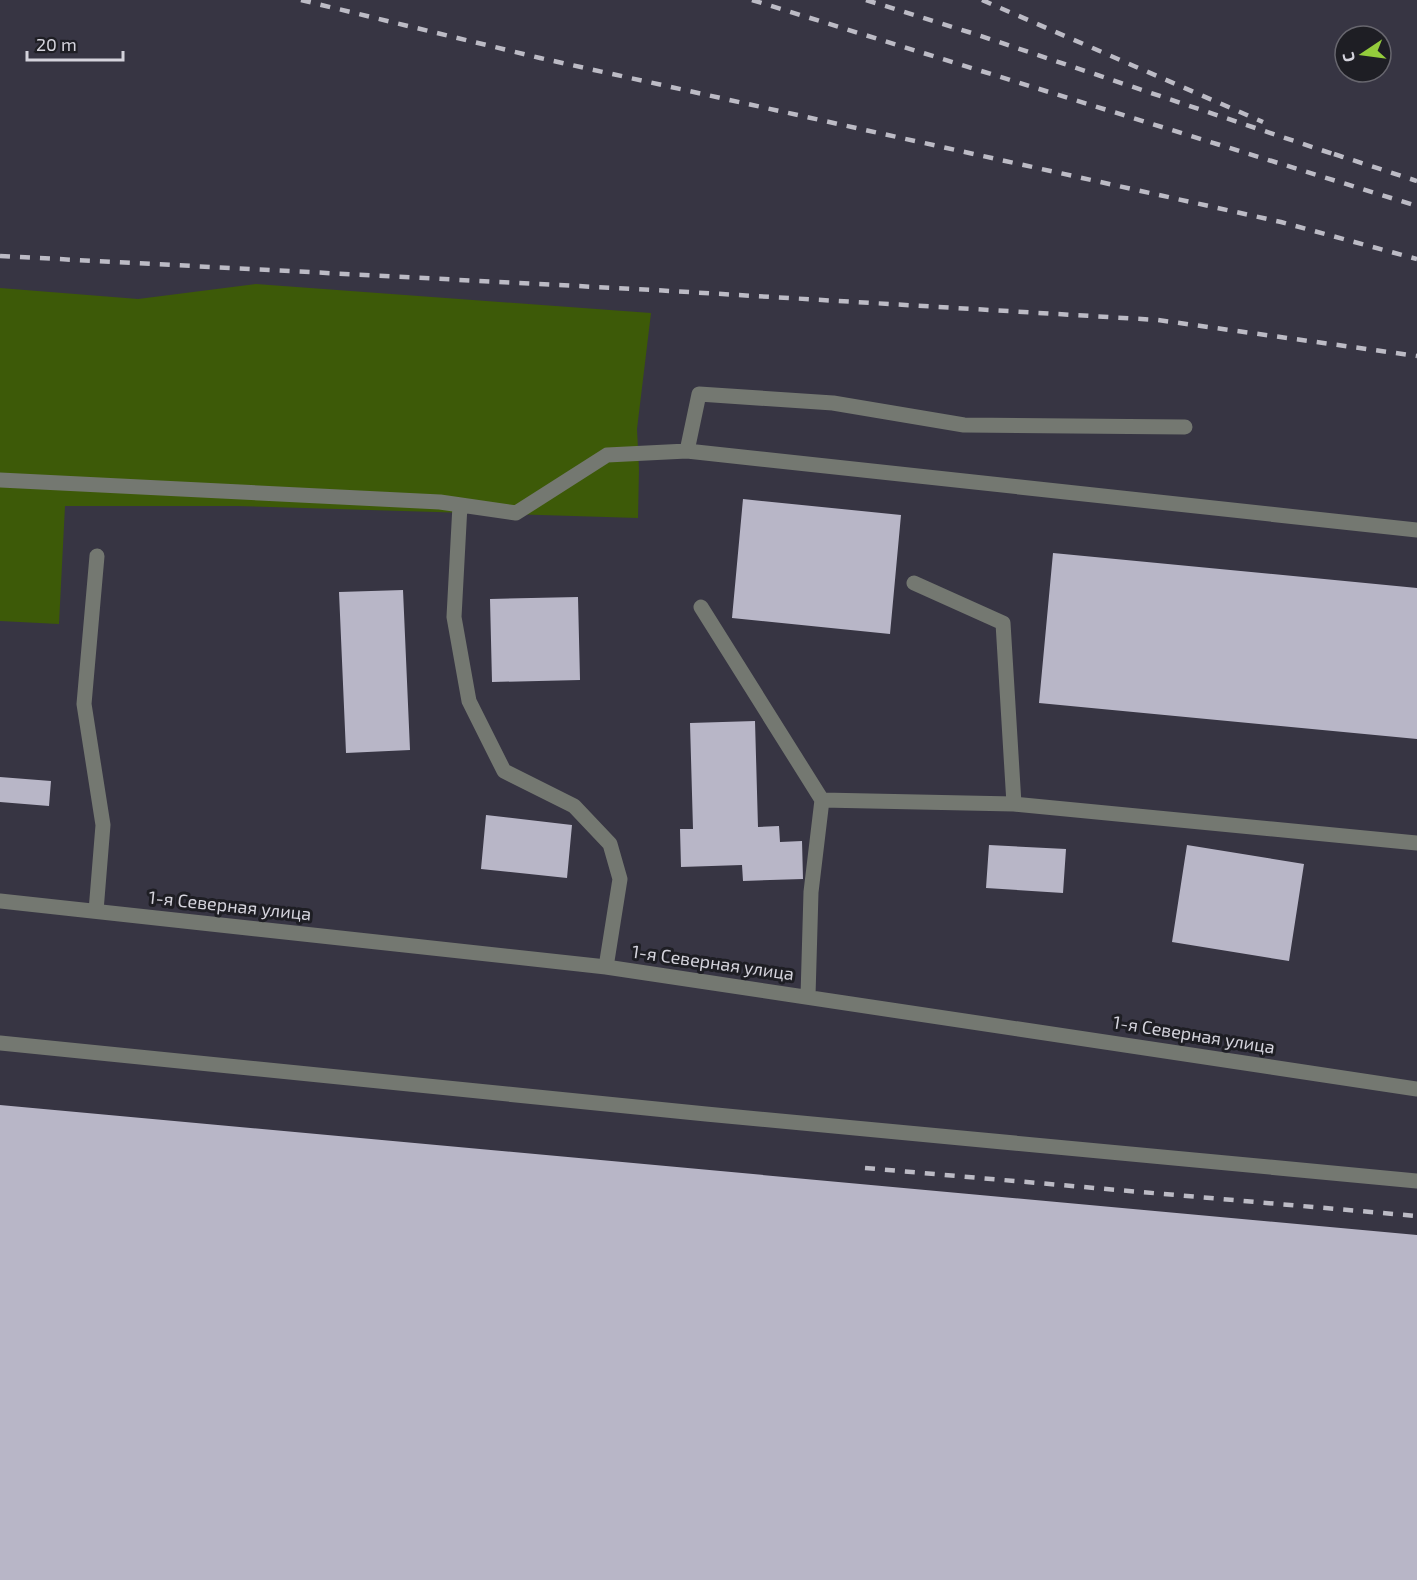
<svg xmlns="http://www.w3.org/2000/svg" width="1417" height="1580" viewBox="0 0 1417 1580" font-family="'Exo 2',sans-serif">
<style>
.green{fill:#3d5a08}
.building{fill:#b8b6c7}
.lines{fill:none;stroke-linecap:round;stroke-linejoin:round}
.minor{stroke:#747871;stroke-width:15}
.rail{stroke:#bcbbc5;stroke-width:4.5;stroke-dasharray:10 10;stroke-linecap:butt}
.labels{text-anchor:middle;stroke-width:6;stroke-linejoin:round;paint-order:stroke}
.street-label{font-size:18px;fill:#d4d3dc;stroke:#1e1e24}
</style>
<rect width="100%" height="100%" fill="#373543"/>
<path class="green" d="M 256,284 L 651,313 L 637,429 L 639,469 L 638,518 L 237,506 L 65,506 L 59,624 L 0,621 L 0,288 L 138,299 Z"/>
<path class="building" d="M 743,499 L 901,515 L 890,634 L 732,618 Z
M 1053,553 L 1417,588 L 1417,739 L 1039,703 Z
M 403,590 L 410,750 L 346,753 L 339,592 Z
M 578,597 L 580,680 L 492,682 L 490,599 Z
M 755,721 L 758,827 L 779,826 L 780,842 L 802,841 L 803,879 L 743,881 L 742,865 L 681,867 L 680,829 L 693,829 L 690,723 Z
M 0,777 L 51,781 L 49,806 L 0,802 Z
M 486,815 L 572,825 L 567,878 L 481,869 Z
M 989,845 L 1066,849 L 1063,893 L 986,888 Z
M 1187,845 L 1304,864 L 1289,961 L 1172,942 Z
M 0,1105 L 1417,1235 L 1417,1580 L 0,1580 Z"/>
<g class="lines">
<path class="minor" d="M 687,451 L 1417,530
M 0,480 L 440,502 L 516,513 L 607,455 L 687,451 L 699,394 L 833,403 L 964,425 L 1185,427
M 460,505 L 454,617 L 469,701 L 504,771 L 574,806 L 610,844 L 620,879 L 606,967
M 914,583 L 1003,623 L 1014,804
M 701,607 L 822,800
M 0,901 L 606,967 L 1417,1089
M 96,911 L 103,825 L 84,704 L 97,556
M 808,996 L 811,892 L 822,800 L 1014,804 L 1417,843
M 0,1043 L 706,1114 L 1417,1181"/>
<path class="rail" d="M 301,0 L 540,58 L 1281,222 L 1417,259
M 752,0 L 1417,206
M 866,0 L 975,34 L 1342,157
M 982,0 L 1263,122
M 1334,154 L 1417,181
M 0,256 L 654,290 L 1158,320 L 1417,356
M 865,1168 L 1417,1216"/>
</g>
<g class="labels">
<g class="street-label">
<text transform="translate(230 906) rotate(6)" y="6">1-я Северная улица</text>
<text transform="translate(713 963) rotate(8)" y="6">1-я Северная улица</text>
<text transform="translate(1194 1035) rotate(9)" y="6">1-я Северная улица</text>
</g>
</g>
<g transform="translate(1363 54) rotate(257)"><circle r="28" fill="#1e1e24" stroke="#67666e" stroke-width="1.5"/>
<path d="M0-4.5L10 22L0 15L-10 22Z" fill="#94cc3c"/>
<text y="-9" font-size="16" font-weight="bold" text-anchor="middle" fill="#d4d3dc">С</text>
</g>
<path d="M27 51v9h96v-9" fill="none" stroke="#d4d3dc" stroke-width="3"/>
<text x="36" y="51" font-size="18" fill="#d4d3dc" stroke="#1e1e24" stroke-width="4.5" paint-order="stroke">20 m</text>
</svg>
